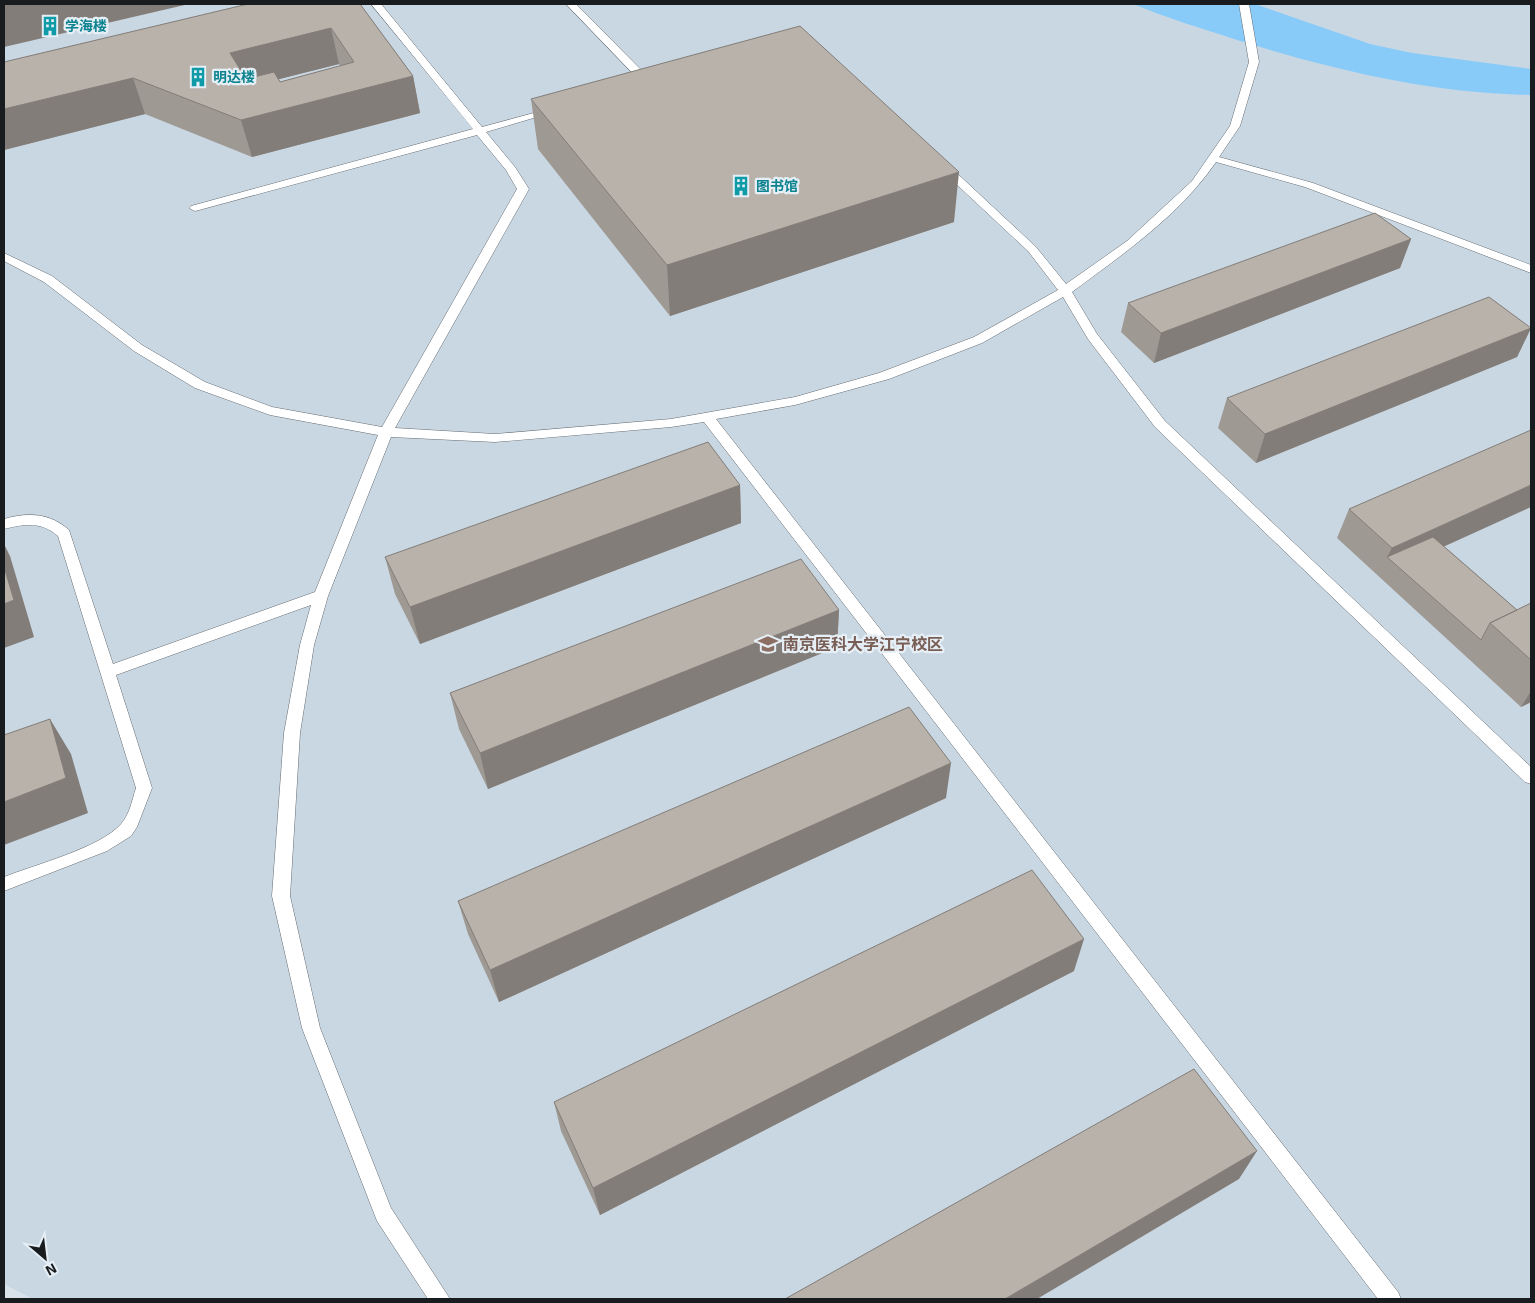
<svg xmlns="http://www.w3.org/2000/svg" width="1535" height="1303" viewBox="0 0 1535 1303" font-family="'Exo 2','Noto Sans SC',sans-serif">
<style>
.built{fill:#c9d7e3}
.water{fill:#88cbf9}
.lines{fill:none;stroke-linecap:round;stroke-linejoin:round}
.lane-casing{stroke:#656c72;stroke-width:1}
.lane{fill:#fff;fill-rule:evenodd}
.wall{fill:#9f9993;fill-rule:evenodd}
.shaded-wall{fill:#827d78}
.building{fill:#b9b2ab;stroke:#827d78;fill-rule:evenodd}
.labels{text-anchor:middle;stroke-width:4.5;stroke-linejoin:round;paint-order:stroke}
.far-culture-label{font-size:14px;font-weight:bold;fill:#0d838f;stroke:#e6eff6;text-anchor:start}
.education-label{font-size:16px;font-weight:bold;fill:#785e54;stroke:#e6eff6;text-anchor:start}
</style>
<rect width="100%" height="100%" fill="#d9e2e8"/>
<path class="built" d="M 4,4 L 1531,4 L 1531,1299 L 33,1299 L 4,1284 Z"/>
<path class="water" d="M 1133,4 L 1255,4 L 1370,44 L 1412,53 L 1531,69 L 1531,95 C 1430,93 1334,70 1237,40 C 1201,28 1169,19 1133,4 Z"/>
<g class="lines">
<defs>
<path id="lane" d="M 371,4 L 381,4 L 482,127 L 552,108 L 557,111 L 486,132 L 515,167 L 529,189 L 395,428 L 495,434 L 671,419 L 795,397 L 879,373 L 974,337 L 1058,290 L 1028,251 L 939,168 L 939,164 L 947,164 L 1036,247 L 1066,284 L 1127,241 L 1192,181 L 1230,126 L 1249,62 L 1239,4 L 1249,4 L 1259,62 L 1240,126 L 1219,157 L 1313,183 L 1531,265 L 1531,273 L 1305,187 L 1216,162 C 1179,216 1123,254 1072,292 L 1097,334 L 1165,421 L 1531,767 L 1531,784 L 1525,782 L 1155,427 L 1088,339 L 1063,297 L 982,343 L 889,379 L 795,405 L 716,419 L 1398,1292 L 1401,1299 L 1378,1299 L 704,422 L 671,427 L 495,442 L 391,437 L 328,596 L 314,645 L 300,733 L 290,896 L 320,1028 L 391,1208 L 450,1299 L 428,1299 L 377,1221 L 302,1028 L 272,896 L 284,733 L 300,645 L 311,605 L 116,675 L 152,788 L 137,827 L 131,836 L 107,851 L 4,891 L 4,877 C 34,865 100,848 121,824 C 130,814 132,800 136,788 L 58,536 C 41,521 24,524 4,529 L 4,519 C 28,512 50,513 69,530 L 113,664 L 315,592 L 378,435 L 270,415 L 195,388 L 134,351 L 44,282 L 4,261 L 4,253 L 52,276 L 142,345 L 205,382 L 272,407 L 382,427 L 517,189 L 506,170 L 477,135 L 199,210 L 195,211 L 189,208 L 191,206 L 473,129 Z
M 566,4 L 576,4 L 653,82 L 653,86 L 645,86 Z"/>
</defs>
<use href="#lane" class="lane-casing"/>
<use href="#lane" class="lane"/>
</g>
<path class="wall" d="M 360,4 L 413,76 L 420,113 L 252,157 L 145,114 L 4,150 L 4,62 ZM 339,64 L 340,66 L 280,82 L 279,79 Z
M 531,99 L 954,222 L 670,316 L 538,149 Z
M 1411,239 L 1400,268 L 1154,363 L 1121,332 L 1128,303 Z
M 1531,328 L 1517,357 L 1256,463 L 1218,428 L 1227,398 Z
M 740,485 L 741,523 L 420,644 L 395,594 L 385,557 Z
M 1349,509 L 1445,547 L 1517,610 L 1531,603 L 1531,702 L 1521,707 L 1337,538 Z
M 839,610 L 837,647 L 488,789 L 459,729 L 450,693 Z
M 946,798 L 499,1002 L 468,934 L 458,901 Z
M 1074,971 L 600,1215 L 561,1131 L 554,1102 Z"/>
<path class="shaded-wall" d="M 4,4 L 189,4 L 4,47 Z
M 331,28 L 339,64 L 240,89 L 230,53 Z
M 413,76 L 420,113 L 252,157 L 241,120 Z
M 133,78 L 145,114 L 4,150 L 4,109 Z
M 959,172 L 954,222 L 670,316 L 667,265 Z
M 1411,239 L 1400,268 L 1154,363 L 1161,333 Z
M 1531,328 L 1517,357 L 1256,463 L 1265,434 Z
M 740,485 L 741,523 L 420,644 L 410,607 Z
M 1531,485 L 1531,507 L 1399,567 L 1387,557 L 1392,548 Z
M 4,544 L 10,556 L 34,637 L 4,648 Z
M 839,610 L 837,647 L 488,789 L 480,753 Z
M 1531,691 L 1531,702 L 1521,707 Z
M 50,719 L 71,754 L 88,813 L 4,845 L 4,802 Z
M 951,763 L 946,798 L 499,1002 L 490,970 Z
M 1084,939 L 1074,971 L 600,1215 L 593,1188 Z
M 1257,1151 L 1239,1179 L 1037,1299 L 1005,1299 Z"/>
<path class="building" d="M 248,4 L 360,4 L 413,76 L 241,120 L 133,78 L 4,109 L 4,62 ZM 331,28 L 354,62 L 280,82 L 274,72 L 246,79 L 230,53 Z
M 800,26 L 959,172 L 667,265 L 531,99 Z
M 1375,213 L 1411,239 L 1161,333 L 1128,303 Z
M 1489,297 L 1531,328 L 1265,434 L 1227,398 Z
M 1531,430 L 1531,485 L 1392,548 L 1349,509 Z
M 708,442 L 740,485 L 410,607 L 385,557 Z
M 1433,537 L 1517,610 L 1490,623 L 1481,640 L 1387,557 Z
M 801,559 L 839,610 L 480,753 L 450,693 Z
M 4,567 L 14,600 L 4,604 Z
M 1531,603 L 1531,660 L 1490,623 Z
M 909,707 L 951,763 L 490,970 L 458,901 Z
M 50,719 L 66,778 L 4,802 L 4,735 Z
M 1032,870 L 1084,939 L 593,1188 L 554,1102 Z
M 1194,1069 L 1257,1151 L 1005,1299 L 785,1299 Z"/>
<defs>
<symbol id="building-bare" viewBox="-9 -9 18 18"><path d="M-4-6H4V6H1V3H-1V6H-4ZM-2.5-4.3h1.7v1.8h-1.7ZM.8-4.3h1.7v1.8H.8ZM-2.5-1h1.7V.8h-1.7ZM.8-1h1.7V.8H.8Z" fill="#0f9aa8" stroke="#e6eff6" stroke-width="2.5" paint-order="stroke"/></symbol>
<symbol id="university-bare" viewBox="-9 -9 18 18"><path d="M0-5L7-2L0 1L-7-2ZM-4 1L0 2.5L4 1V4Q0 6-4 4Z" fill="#8d6e63" stroke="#e6eff6" stroke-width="2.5" paint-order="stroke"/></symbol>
</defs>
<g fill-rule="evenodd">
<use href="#building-bare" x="36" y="12" width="28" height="28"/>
<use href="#building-bare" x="184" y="63" width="28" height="28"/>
<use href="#building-bare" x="727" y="172" width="28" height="28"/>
<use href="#university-bare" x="754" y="630" width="28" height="28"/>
</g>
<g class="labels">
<g class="far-culture-label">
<text x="65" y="31">学海楼</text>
<text x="213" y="82">明达楼</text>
<text x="756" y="191">图书馆</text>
</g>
<g class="education-label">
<text x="783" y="650">南京医科大学江宁校区</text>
</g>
</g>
<rect width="1535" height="1303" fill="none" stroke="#191c1e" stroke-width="10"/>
<g transform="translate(45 1258) rotate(152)" stroke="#e6eff6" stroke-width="4" paint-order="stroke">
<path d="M0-4L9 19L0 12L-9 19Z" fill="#191c1e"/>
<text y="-8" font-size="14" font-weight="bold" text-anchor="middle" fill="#191c1e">N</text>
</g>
</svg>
